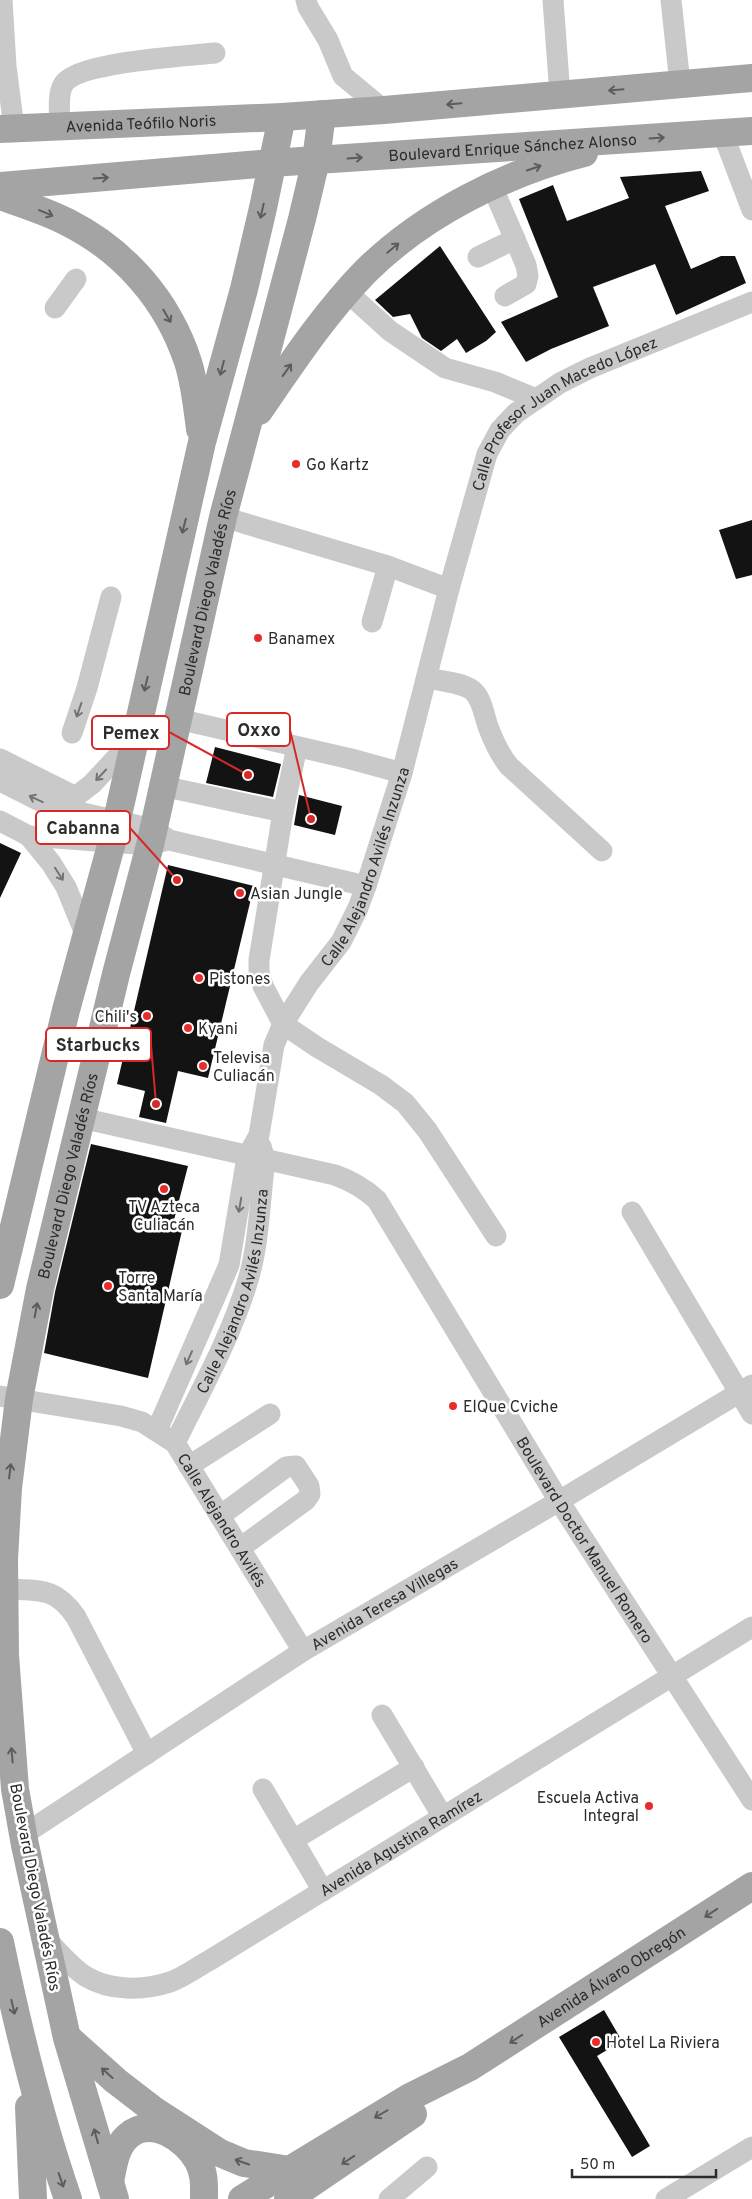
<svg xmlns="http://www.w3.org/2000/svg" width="752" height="2199" viewBox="0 0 752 2199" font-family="Overpass,sans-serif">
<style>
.building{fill:#131313}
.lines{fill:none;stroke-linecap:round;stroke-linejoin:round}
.minor{stroke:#c9c9c9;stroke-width:21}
.major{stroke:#a4a4a4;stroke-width:28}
.oneway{stroke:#5c5c5c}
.oneway2{stroke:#737373}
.poi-dot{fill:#e72d29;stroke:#fff;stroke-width:2}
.labels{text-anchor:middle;stroke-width:5;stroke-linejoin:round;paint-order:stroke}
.street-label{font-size:16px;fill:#2c2c2c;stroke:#fff}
.poi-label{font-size:16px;fill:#2c2c2c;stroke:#fff;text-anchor:start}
.leader{fill:none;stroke:#d62828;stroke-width:2}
.callout-dot{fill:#d62828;stroke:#fff;stroke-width:2}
.callout{fill:#fff;stroke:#d62828;stroke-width:2}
.callout-label{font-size:18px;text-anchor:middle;font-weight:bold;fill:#2c2c2c}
</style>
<rect width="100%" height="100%" fill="#fff"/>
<path class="building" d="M 701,171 L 709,191 L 665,206 L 691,269 L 721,256 L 735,256 L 746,283 L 676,315 L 655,264 L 593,287 L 609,326 L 551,349 L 526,362 L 501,322 L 558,297 L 519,199 L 553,185 L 567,221 L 629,198 L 620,177 Z
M 440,246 L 496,332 L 486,341 L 466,353 L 457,339 L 441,351 L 422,338 L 410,314 L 393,317 L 375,300 Z
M 752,520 L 752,575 L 736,579 L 719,530 Z
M 215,747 L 281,764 L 273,797 L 206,783 Z
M 299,795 L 342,806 L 335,835 L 294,825 Z
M 0,843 L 21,853 L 0,898 Z
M 168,865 L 254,886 L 208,1078 L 178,1071 L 166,1123 L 139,1117 L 145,1091 L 117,1084 Z
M 91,1144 L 188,1166 L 174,1220 L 184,1222 L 148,1378 L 44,1353 L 55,1292 Z
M 604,2010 L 622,2041 L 597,2056 L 650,2146 L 632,2157 L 559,2037 Z"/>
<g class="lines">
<g class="minor">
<path d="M 2,0 L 6,66 L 14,128"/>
<path d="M 306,0 L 308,7 L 328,40 L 343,76 L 384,110"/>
<path d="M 553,0 L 560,95"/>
<path d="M 671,0 L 680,84"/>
<path d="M 60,127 C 60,114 57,96 63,85 C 75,62 187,56 215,53"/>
<path d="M 723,134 L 752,210"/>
<path d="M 492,186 L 526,265 L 528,276 L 526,284 L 505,296"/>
<path d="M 478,257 L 515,239"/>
<path d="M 347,292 L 390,331 L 445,368 L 495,382 L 536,399"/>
<path d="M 55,308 L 76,279"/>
<path d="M 223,517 L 388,566 L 449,589"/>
<path d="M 372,622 L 388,566"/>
<path d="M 427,678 C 441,681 460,682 472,690 C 483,699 484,717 489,729 C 494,742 500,755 509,766 L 602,851"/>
<path d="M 178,719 L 351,759 L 402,773"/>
<path d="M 72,733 L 87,688 L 111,597"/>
<path d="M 297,747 L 283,812 L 259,960 L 259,972 L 263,986 L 283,1024 L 317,1047 L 381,1085 L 405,1103 L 427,1130 L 496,1236"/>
<path d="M 0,759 L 76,797"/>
<path d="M 0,781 L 40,801 L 61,808 L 153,829 L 169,840 L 366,886"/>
<path d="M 162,786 L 283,812"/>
<path d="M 61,808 L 92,784 L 134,739"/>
<path d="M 0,821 L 29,836 L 150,845 L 164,841"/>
<path d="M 29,836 L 51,863 L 66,887 L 86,936"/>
<path id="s1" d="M 81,1118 L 335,1175 C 352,1181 364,1188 377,1200 L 559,1501 L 752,1800"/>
<path d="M 632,1212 L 752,1414"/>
<path id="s2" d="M 0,1396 L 121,1416 L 142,1422 L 175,1443 L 303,1651"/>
<path id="s3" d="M 157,1430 L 229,1265 L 247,1157 L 259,1135 L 274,1045 L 283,1024 L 309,983 L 341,942 L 358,908 L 366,886 L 402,773 L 449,589 L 487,454 L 500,430 L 516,413 L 560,383 L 590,368 L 752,302"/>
<path id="s4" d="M 175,1443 C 201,1390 231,1337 248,1280 C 259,1245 260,1198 265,1160 L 261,1146"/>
<path d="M 189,1466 L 270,1414"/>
<path d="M 220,1516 L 286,1467 L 296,1466 L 309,1486 L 310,1494 L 306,1500 L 240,1548"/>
<path d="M 4,1589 C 39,1591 55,1586 76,1617 L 147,1754"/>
<path d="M 382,1715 L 443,1817"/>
<path d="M 263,1789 L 323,1891"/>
<path id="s5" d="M 23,1835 L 303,1651 L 559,1501 L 752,1385"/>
<path d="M 293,1840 L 414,1767"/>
<path id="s6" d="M 46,1939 C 58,1951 70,1966 85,1976 C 109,1991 143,1991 170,1982 C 184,1977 197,1967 210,1960 L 752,1627"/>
<path d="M 389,2199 L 427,2167"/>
<path d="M 666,2199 L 752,2147"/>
</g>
<g class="major">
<path id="s7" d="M 0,129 L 282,117 L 384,110 L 752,78"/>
<path id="s8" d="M 0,186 L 271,163 L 752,131"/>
<path d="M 0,196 C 23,204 46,211 67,222 C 125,251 168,301 188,362 C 195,384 197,407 200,429"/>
<path d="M 259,411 C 292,363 325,313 365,272 C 423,214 506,173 584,153"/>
<path d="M 0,1285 L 66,1010 L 112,842 L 202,442 L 244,289 L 263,208 L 282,117"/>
<path d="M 0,1942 C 18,2029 39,2115 68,2199"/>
<path d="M 68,2038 L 116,2081 L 155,2111 L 220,2153 L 244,2163 L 290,2170"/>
<path d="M 29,2107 L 33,2199"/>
<path d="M 110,2182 C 113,2167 115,2147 128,2136 C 151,2115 186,2139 198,2161 C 205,2174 204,2186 204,2199"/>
<path id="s9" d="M 115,2199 L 67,2038 L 25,1845 L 15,1789 L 5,1655 L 4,1559 L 8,1488 L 19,1399 L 40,1289 L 116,974 L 150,845 L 223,517 L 302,219 L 316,160 L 322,114"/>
<path id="s10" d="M 242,2199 L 410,2097 L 470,2067 L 752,1886"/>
<path d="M 288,2199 L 413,2114"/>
</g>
</g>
<defs><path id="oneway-shaft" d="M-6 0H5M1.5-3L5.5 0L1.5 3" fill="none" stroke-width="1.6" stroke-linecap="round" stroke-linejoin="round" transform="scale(1.25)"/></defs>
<g class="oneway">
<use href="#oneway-shaft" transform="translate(616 90) rotate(175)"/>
<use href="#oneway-shaft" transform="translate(454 104) rotate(175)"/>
<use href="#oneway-shaft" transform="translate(657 138) rotate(-4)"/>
<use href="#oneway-shaft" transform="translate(355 158) rotate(-4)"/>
<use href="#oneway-shaft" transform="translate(534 168) rotate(-19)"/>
<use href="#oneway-shaft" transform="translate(101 178) rotate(-4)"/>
<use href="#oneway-shaft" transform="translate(262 211) rotate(103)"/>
<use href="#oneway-shaft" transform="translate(46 213) rotate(23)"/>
<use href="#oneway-shaft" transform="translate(393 248) rotate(-40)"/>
<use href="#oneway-shaft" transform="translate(167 316) rotate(60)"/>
<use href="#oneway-shaft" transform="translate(222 368) rotate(105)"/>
<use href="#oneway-shaft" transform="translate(287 370) rotate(-54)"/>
<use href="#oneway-shaft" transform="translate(184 526) rotate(104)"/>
<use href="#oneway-shaft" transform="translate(146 684) rotate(103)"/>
<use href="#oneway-shaft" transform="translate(36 1310) rotate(-79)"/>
<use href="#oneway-shaft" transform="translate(10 1471) rotate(-83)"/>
<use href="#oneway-shaft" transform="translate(12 1755) rotate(-95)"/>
<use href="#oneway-shaft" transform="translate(711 1913) rotate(147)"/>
<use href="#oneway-shaft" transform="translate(13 2007) rotate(77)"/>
<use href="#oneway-shaft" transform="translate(516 2039) rotate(147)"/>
<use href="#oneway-shaft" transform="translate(107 2073) rotate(-138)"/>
<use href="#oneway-shaft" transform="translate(381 2114) rotate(150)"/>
<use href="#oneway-shaft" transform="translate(96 2136) rotate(-106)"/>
<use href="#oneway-shaft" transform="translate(348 2160) rotate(146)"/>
<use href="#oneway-shaft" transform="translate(242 2162) rotate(-161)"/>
<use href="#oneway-shaft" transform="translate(61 2180) rotate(71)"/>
</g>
<g class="oneway2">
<use href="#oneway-shaft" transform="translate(79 710) rotate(109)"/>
<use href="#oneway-shaft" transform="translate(101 775) rotate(133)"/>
<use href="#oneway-shaft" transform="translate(36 799) rotate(-155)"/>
<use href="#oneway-shaft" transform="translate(59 874) rotate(57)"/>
<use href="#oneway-shaft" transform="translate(240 1205) rotate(100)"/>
<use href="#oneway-shaft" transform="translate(189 1358) rotate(114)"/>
</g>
<g class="poi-dot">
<circle cx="296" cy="464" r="5"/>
<circle cx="258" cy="638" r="5"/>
<circle cx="240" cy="893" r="5"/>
<circle cx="199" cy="978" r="5"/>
<circle cx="147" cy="1016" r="5"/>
<circle cx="188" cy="1028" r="5"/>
<circle cx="203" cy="1066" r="5"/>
<circle cx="164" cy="1189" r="5"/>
<circle cx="108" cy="1286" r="5"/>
<circle cx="453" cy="1406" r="5"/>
<circle cx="649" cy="1806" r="5"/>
<circle cx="596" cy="2042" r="5"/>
</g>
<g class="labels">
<g class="street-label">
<text dy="6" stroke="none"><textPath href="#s7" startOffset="141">Avenida Teófilo Noris</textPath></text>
<text dy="6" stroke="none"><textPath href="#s8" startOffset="514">Boulevard Enrique Sánchez Alonso</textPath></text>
<text dy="6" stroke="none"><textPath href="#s3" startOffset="1125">Calle Profesor Juan Macedo López</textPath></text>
<text dy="6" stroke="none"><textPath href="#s9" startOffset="1642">Boulevard Diego Valadés Ríos</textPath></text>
<text dy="6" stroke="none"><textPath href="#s3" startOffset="608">Calle Alejandro Avilés Inzunza</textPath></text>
<text dy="6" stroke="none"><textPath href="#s9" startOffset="1042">Boulevard Diego Valadés Ríos</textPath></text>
<text dy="6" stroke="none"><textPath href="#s4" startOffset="164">Calle Alejandro Avilés Inzunza</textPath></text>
<text dy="6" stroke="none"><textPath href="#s2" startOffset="274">Calle Alejandro Avilés</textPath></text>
<text dy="6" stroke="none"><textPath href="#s1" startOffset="708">Boulevard Doctor Manuel Romero</textPath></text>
<text dy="6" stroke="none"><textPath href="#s5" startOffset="429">Avenida Teresa Villegas</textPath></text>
<text dy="6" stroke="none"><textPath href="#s6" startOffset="411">Avenida Agustina Ramírez</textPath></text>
<text transform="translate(36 1887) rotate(79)" y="6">Boulevard Diego Valadés Ríos</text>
<text dy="6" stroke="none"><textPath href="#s10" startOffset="431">Avenida Álvaro Obregón</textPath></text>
</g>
<g class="poi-label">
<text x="306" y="470">Go Kartz</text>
<text x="268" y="644">Banamex</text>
<text x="250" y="899">Asian Jungle</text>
<text x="209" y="984">Pistones</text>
<text x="137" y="1022" text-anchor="end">Chili's</text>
<text x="198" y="1034">Kyani</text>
<text x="213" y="1063">Televisa<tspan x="213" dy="18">Culiacán</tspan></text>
<text x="164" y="1212" text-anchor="middle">TV Azteca<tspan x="164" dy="18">Culiacán</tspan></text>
<text x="118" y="1283">Torre<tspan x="118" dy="18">Santa María</tspan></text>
<text x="463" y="1412">ElQue Cviche</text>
<text x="639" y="1803" text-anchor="end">Escuela Activa<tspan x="639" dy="18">Integral</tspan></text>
<text x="606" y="2048">Hotel La Riviera</text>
</g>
</g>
<path class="leader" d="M311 819L290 730M248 775L169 732M177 880L130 828M156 1104L151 1045"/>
<g class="callout-dot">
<circle cx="311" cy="819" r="5"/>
<circle cx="248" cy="775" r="5"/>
<circle cx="177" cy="880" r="5"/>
<circle cx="156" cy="1104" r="5"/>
</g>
<g class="callout">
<rect x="227" y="713" width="63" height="33" rx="5"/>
<rect x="92" y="716" width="77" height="33" rx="5"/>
<rect x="36" y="811" width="94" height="33" rx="5"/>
<rect x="46" y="1028" width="105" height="33" rx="5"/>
</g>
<g class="callout-label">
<text x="259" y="736">Oxxo</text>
<text x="131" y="739">Pemex</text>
<text x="83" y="834">Cabanna</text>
<text x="98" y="1051">Starbucks</text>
</g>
<path d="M572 2169v8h144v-8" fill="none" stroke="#2c2c2c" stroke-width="2.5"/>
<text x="580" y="2169" font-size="15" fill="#2c2c2c" stroke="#ffffff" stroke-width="4" paint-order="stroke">50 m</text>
</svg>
